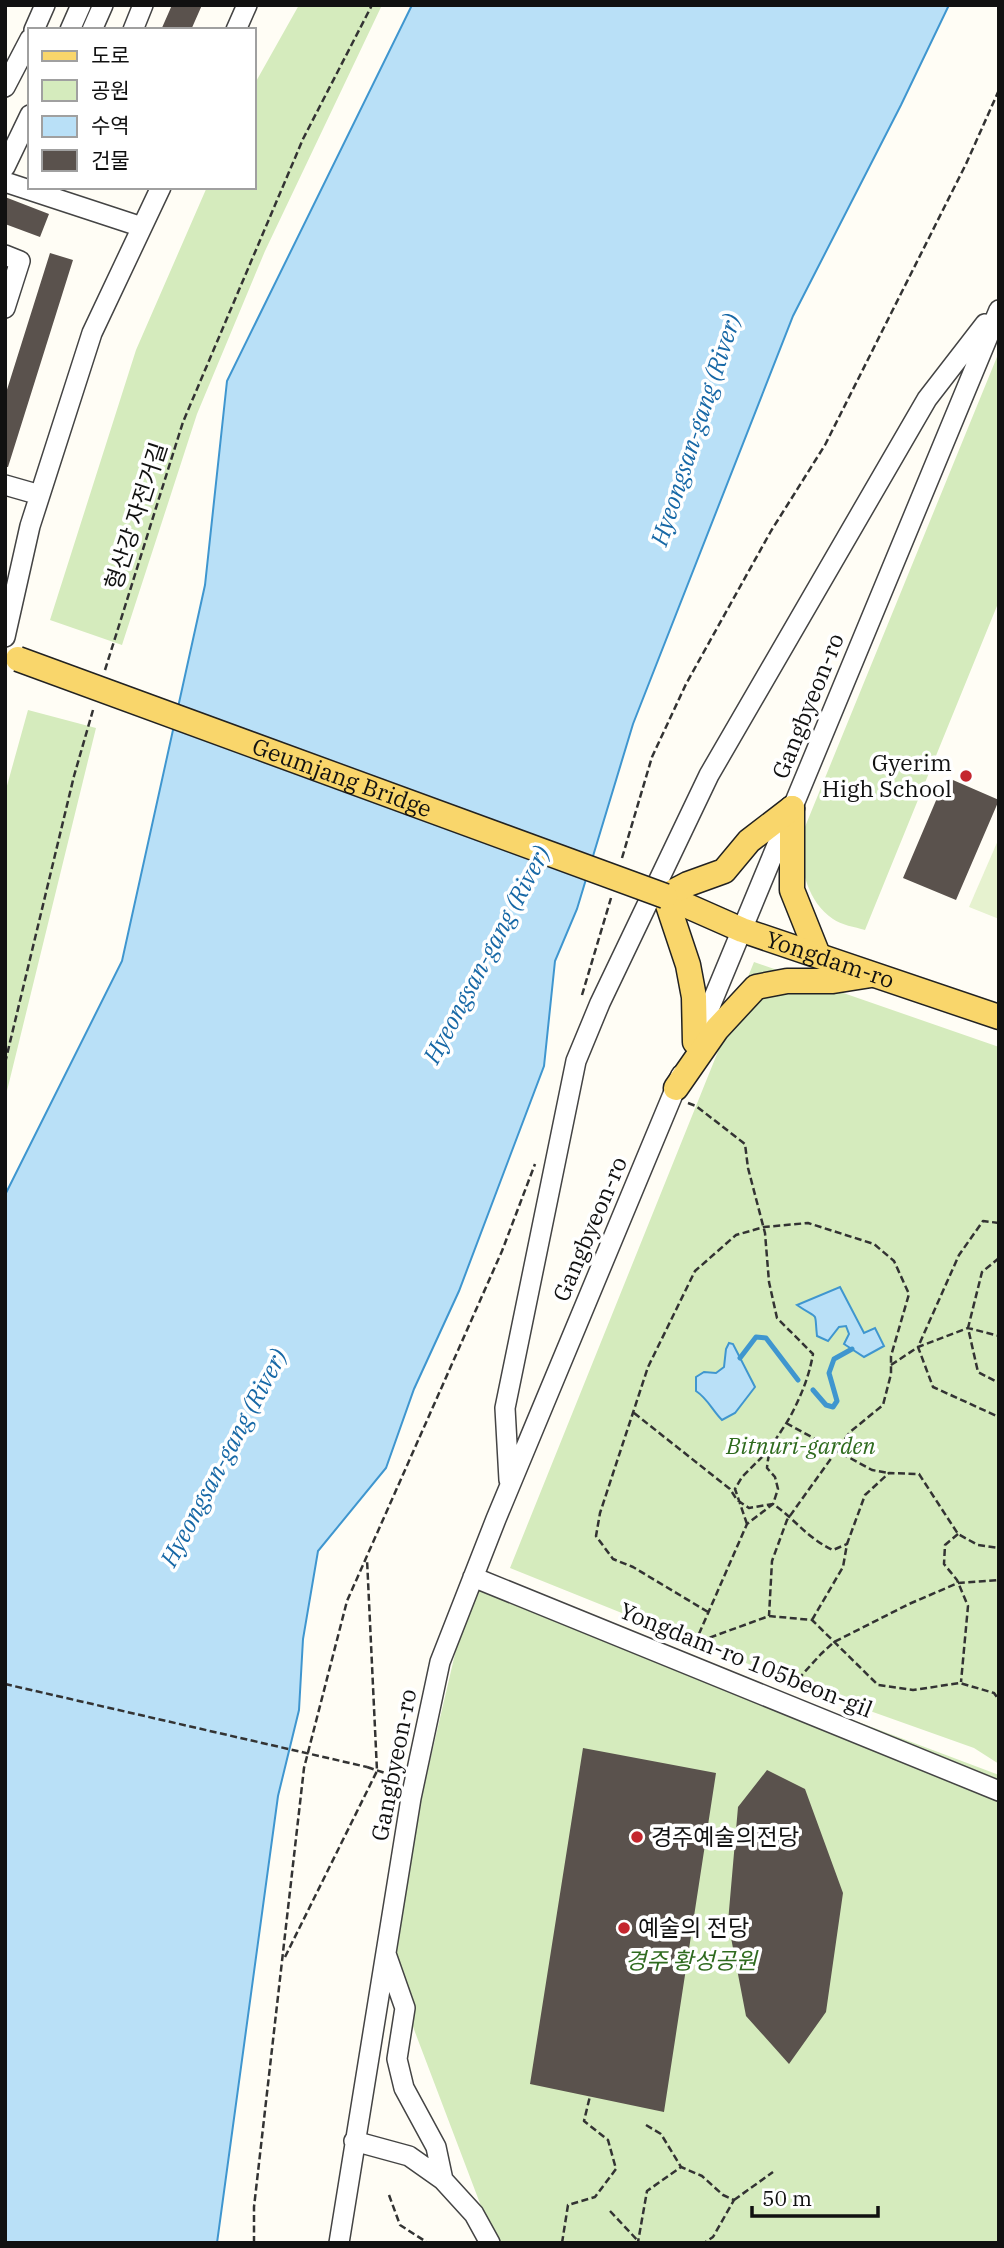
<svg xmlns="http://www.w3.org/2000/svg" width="1004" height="2248" viewBox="0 0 1004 2248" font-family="'IBM Plex Serif','Noto Sans KR',serif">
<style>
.green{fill:#d5ebbd}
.pitch{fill:#e6f2cf}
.water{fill:#b9e0f7;stroke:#3f96cf;stroke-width:2}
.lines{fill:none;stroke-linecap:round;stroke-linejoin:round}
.stream{stroke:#3f96cf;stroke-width:5}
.building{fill:#5a524d}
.minor-casing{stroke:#444;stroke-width:22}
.major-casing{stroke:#222;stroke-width:27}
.path{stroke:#333;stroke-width:2.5;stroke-dasharray:7 3.5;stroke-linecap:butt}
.minor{stroke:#fff;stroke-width:19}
.major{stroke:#f9d66b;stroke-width:24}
.major-bridge-casing{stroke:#222;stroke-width:27;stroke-linecap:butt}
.path-bridge{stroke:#333;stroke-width:2.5;stroke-dasharray:7 3.5;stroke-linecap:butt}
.major-bridge{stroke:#f9d66b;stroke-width:24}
.poi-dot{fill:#c4262e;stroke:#fff;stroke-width:2.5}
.labels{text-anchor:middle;stroke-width:7;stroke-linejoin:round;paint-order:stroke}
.street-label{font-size:23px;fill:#111;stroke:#fff}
.poi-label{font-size:23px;fill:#111;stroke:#fff;text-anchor:start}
.park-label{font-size:23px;font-style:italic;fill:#2f6b1f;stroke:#fff}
.water-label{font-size:24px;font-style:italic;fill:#1768a6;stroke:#fff}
</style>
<rect width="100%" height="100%" fill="#fffdf5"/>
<path class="green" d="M 299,5 L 382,5 L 265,251 L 197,414 L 122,645 L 50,620 L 136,350 L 207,187 L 254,187 L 254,85 Z
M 999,352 L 999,601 L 865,930 C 855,927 841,925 833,919 C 807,901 803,872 798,844 Z
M 28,710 L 96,728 L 5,1099 L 5,793 Z
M 754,962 L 999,1047 L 999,1764 L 974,1748 L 828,1696 L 510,1568 Z
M 473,1577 L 999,1775 L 999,2243 L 495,2243 L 385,1953 Z"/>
<path class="pitch" d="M 999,838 L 999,919 L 969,907 Z"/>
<path class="water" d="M 412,5 L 949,5 L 901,105 L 793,316 L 633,724 L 577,909 L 555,961 L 544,1066 L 459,1291 L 414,1389 L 386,1468 L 318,1551 L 303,1639 L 299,1710 L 278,1796 L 217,2243 L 5,2243 L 5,1195 L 122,961 L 205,585 L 227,381 Z
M 840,1287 L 864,1333 L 875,1328 L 884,1346 L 864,1357 L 844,1344 L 849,1334 L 846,1326 L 839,1327 L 828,1341 L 817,1336 C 814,1309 820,1321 797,1305 Z
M 729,1343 L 733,1344 L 755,1387 L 735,1413 L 722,1420 C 712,1410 708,1399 696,1391 L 696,1377 L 704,1372 L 716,1373 L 724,1367 L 726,1349 Z"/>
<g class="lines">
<path class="stream" d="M 740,1358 L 756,1337 L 766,1338 L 798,1380
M 813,1390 L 826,1405 L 833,1407 L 837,1401 L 829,1373 L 834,1359 L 852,1349"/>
</g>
<path class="building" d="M 172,5 L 202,5 L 191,30 L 161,30 Z
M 5,197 L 49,214 L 40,237 L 5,224 Z
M 50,253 L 73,260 L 8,467 L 5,467 L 5,396 Z
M 946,777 L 999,800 L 956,900 L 903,878 Z
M 583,1748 L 716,1773 L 664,2112 L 530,2084 Z
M 767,1770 L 805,1789 L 843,1893 L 826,2012 L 789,2064 L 746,2016 L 728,1922 L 738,1807 Z"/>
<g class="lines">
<defs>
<path id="minor" d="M 34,30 L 45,5
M 70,30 L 81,5
M 92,30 L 103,5
M 133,30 L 143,5
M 236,30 L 247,5
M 5,87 L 30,39
M 5,167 L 30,115
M 5,182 L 142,227
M 5,255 L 20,261 L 5,308
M 5,485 L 40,495
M 5,637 L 30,526 L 92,333 L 161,187
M 697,1038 L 999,310
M 509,1480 L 505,1408 L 576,1061 L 600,1003 L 709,775 L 927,399 L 985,324
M 473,1577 L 999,1791
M 386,1954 L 405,2008 L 397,2059 L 404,2088 L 436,2147 L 443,2180
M 354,2141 L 409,2156 L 443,2180 L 474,2214 L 490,2243
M 339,2243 L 411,1798 L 440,1662 L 496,1519 L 681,1075"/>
<g id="major">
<path d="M 792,808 L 792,890 L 818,955"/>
<path id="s1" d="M 665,896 L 742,930 L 999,1017"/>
<path d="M 665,896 L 688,884 L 724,871 L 749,841 L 792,808"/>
<path d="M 665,896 L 688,965 L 694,997 L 695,1042"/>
<path d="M 676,1088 L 717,1029 L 756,987 L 787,981 L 833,981 L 871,975"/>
</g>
</defs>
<use href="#minor" class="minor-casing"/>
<use href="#major" class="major-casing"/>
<path class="path" d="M 105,670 L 183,422 L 303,139 L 372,5
M 622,858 L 652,757 L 686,684 L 771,531 L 825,445 L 966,164 L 999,90
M 582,995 L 611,898
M 5,1063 L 74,776 L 93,710
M 688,1103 L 696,1106 L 745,1144 L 748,1168 L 765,1233 L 769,1282 L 777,1318 L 813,1354 C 809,1377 801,1396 790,1417 C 778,1438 769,1443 767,1468 L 775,1477 L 778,1489 L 773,1504 L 747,1524 L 695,1643
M 999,1223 L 983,1221 L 959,1255 L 918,1347 L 933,1387 L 999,1417
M 999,1258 L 982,1272 L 968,1328 L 978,1372 L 999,1383
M 891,1365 L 918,1347 L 968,1328 L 999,1336
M 634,1413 L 730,1489 L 737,1500 L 749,1508 L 773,1504 C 796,1520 807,1538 833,1550 L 847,1544
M 786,1423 L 872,1470 L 889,1473
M 747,1524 L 735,1489 L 742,1477 L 768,1451
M 958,1534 L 945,1545 L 944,1564 L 957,1580 L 968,1606 L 961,1682
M 708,1612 L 633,1567 L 613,1559 L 596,1536 L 600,1513 L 648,1367 L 695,1271 L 736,1235 L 764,1227 L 808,1223 L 874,1244 L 894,1261 L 909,1294 L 891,1356 L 891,1374 L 883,1405 L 850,1432 L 787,1520 L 772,1561 L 769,1616
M 812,1620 L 843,1567 L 847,1544 L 865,1495 L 889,1473 L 919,1474 L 958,1534 L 978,1545 L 999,1548
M 693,1648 L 695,1643 L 769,1616 L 812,1620 L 878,1685 L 913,1690 L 960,1683 L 994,1693 L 999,1700
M 791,1687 L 821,1654 L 834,1642 L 909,1604 L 958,1583 L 999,1580
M 367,1767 L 397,1777
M 285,1957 L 377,1771 L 367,1559
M 646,2125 L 661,2134 L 681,2167
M 389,2195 L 400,2225 L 428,2243
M 734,2200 L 773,2172
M 610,2211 L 640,2243
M 254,2243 L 254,2207 L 304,1768 L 347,1601 L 502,1251 L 535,1164
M 562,2243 L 568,2205 L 595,2197 L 616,2169 L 608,2140 L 584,2121 L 590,2096
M 635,2243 L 638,2242 L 647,2191 L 681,2167 L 702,2176 L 723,2195 L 734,2200 L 713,2237 L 704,2243"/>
<use href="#minor" class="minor"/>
<use href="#major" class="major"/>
<defs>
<g id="major-bridge">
<path id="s2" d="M 18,659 L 665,896"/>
</g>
</defs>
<use href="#major-bridge" class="major-bridge-casing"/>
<path class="path-bridge" d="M 5,1684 L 367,1767"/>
<use href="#major-bridge" class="major-bridge"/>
</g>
<g class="poi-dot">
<circle cx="966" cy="776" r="7"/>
<circle cx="637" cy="1837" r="7"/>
<circle cx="624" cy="1928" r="7"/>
</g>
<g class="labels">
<g class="street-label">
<text transform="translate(136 516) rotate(-72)" y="8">형산강 자전거길</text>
<text transform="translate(808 706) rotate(-68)" y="8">Gangbyeon-ro</text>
<text dy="8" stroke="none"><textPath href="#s2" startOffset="345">Geumjang Bridge</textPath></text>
<text dy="8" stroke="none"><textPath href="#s1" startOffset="177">Yongdam-ro</textPath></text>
<text transform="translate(590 1229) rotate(-67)" y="8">Gangbyeon-ro</text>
<text transform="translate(746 1660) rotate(22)" y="8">Yongdam-ro 105beon-gil</text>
<text transform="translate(394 1765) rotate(-79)" y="8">Gangbyeon-ro</text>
</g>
<g class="poi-label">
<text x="952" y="771" text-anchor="end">Gyerim<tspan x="952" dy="26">High School</tspan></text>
<text x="651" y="1845">경주예술의전당</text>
<text x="638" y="1936">예술의 전당</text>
</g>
<g class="park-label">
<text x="801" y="1454">Bitnuri-garden</text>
<text x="691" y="1969">경주 황성공원</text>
</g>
<g class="water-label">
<text transform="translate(696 430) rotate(-72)" y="8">Hyeongsan-gang (River)</text>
<text transform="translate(487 955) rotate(-62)" y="8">Hyeongsan-gang (River)</text>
<text transform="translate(224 1458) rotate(-62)" y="8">Hyeongsan-gang (River)</text>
</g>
</g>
<rect width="1004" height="2248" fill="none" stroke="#111111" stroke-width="14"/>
<rect x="28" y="28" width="228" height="161" fill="#ffffff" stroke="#a0a0a0" stroke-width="2"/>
<rect x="42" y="51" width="35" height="10" fill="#f9d66b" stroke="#a0a0a0" stroke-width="2"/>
<text x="91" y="63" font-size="21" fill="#111111">도로</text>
<rect x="42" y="80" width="35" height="21" fill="#d5ebbd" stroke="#a0a0a0" stroke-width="2"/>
<text x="91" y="98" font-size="21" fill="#111111">공원</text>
<rect x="42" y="116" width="35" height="21" fill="#b9e0f7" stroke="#a0a0a0" stroke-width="2"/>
<text x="91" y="133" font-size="21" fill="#111111">수역</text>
<rect x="42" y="150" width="35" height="21" fill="#5a524d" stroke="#a0a0a0" stroke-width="2"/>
<text x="91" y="168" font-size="21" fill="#111111">건물</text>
<path d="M752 2206v10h126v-10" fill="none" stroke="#111111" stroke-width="3.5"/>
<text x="762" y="2206" font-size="21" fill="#111111" stroke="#ffffff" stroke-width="5" paint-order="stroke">50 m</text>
</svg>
